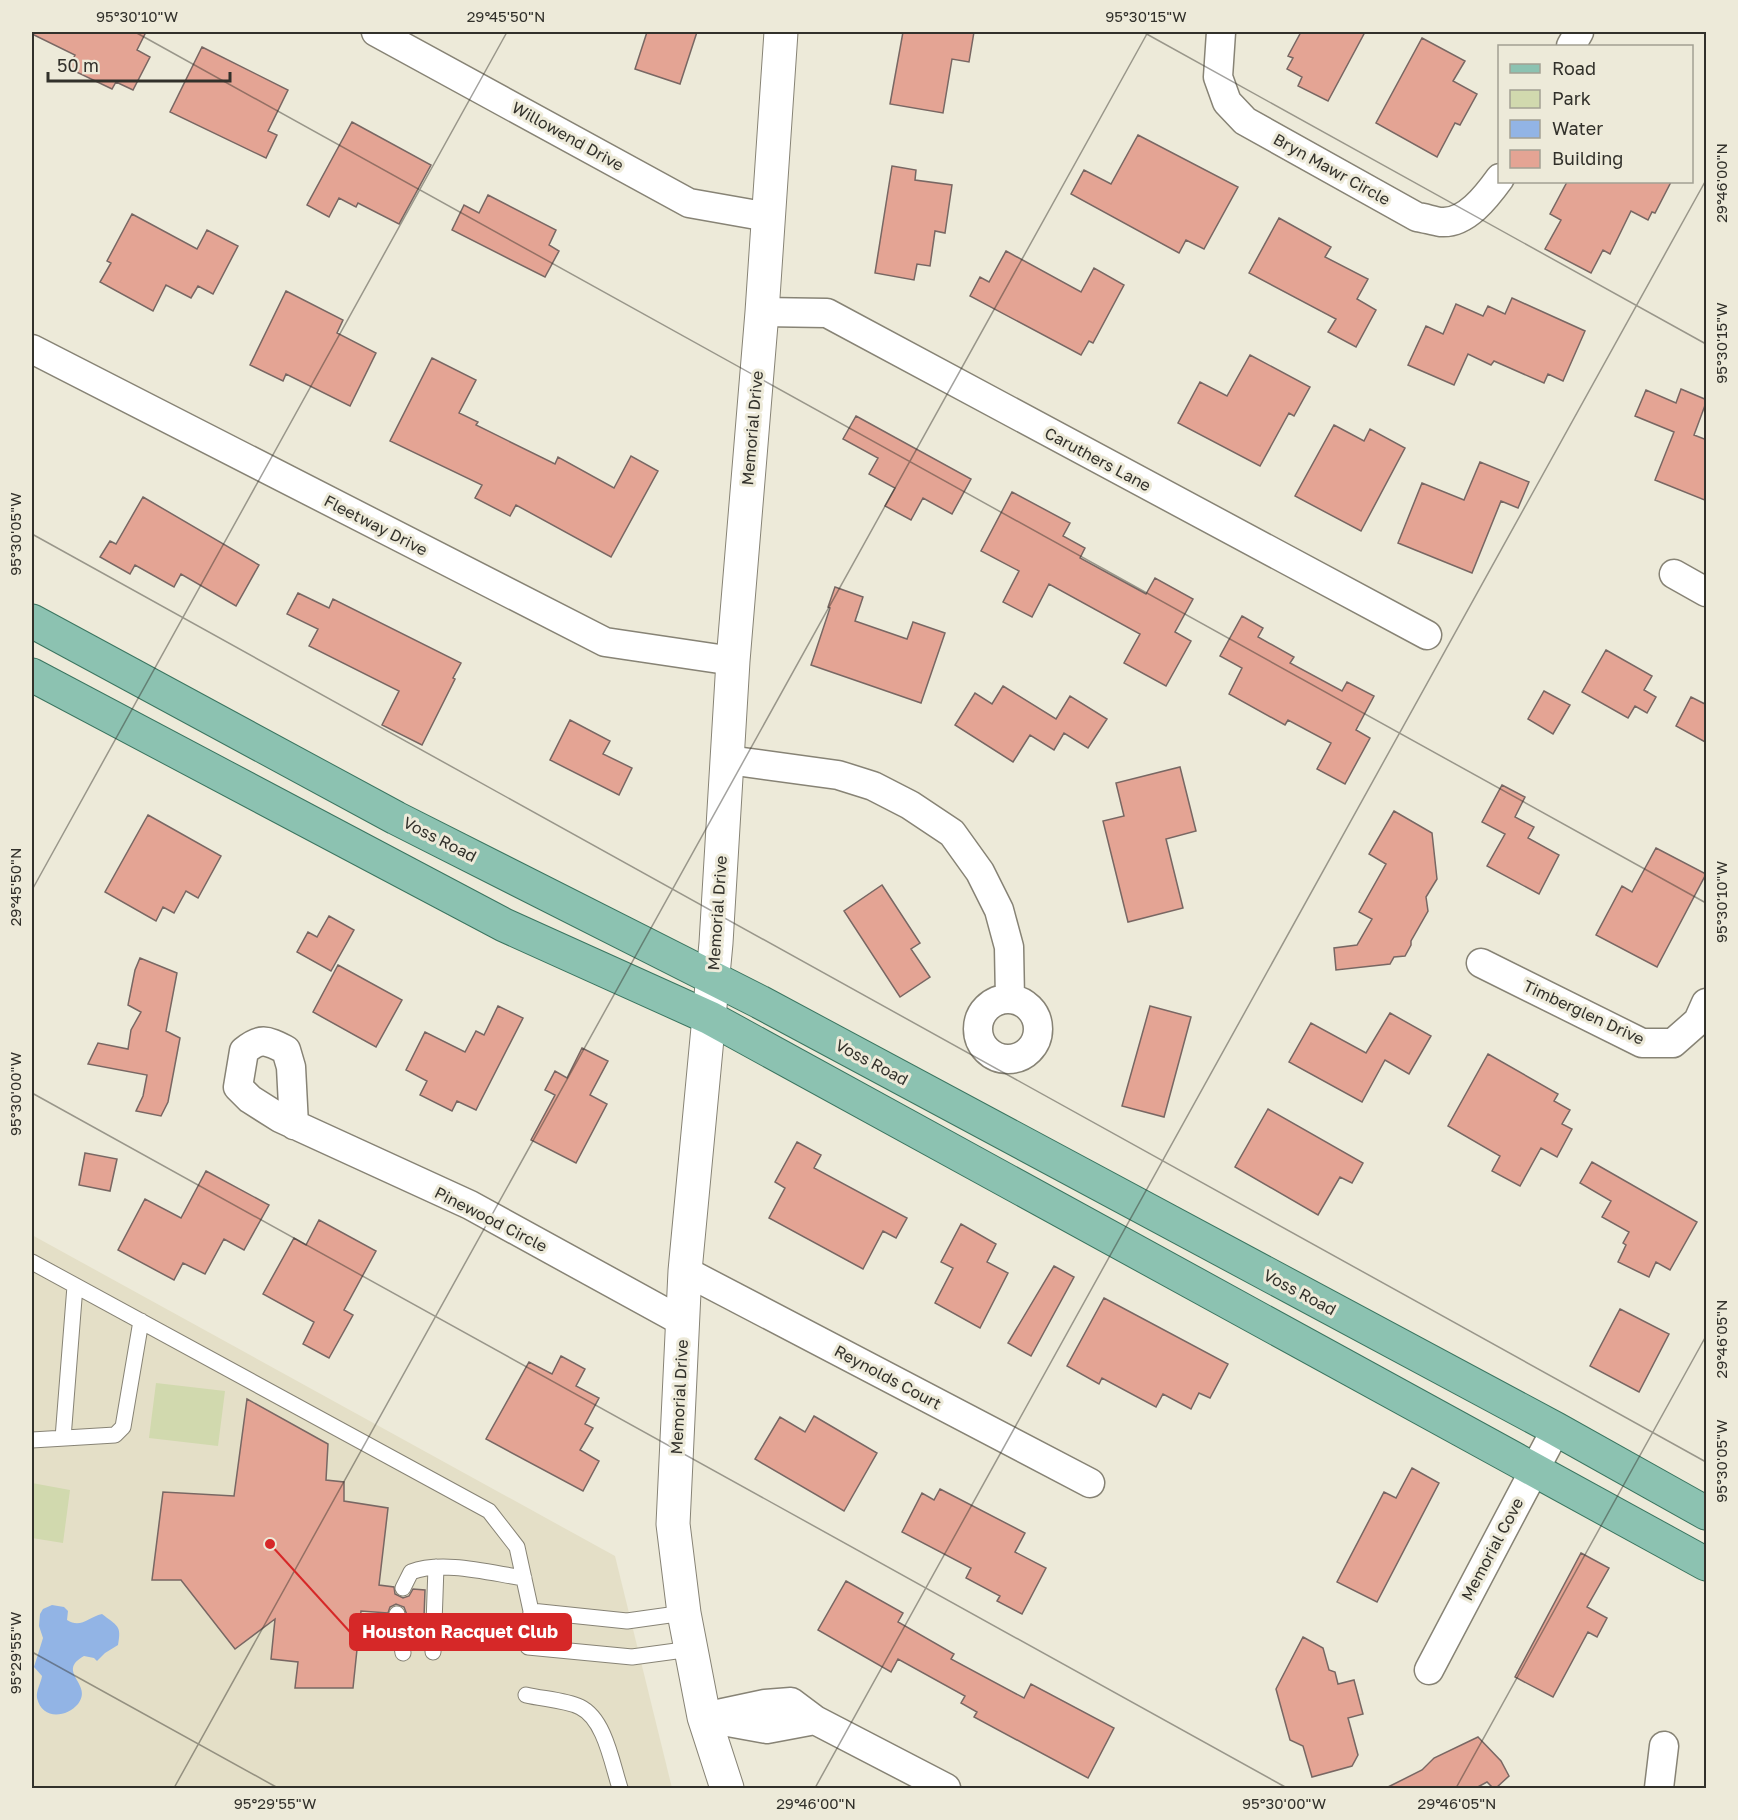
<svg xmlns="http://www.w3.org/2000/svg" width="1738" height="1820" viewBox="0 0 1738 1820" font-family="'Golos Text',sans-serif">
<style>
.built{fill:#e4dfc7}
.green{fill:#d1d9ae}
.water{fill:#92b4e5}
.building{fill:#e4a494;stroke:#786763;stroke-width:1.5}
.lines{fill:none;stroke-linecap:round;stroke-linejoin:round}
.service-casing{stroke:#878375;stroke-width:17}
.minor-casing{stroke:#878375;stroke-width:31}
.tertiary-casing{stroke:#878375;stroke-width:35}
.primary-casing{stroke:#3b7560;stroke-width:35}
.service{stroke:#fff;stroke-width:15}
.minor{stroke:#fff;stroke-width:28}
.tertiary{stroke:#fff;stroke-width:33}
.primary{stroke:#8cc2b1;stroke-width:33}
.ticks{fill:none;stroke:#32312b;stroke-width:1.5;stroke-opacity:0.45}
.labels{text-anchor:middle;stroke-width:6;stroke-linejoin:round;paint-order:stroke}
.street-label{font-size:16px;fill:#32312b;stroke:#edead9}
.leader{fill:none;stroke:#d62828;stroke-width:2}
.callout-dot{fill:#d62828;stroke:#edead9;stroke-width:2}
.callout{fill:#d62828;stroke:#d62828;stroke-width:2}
.callout-label{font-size:18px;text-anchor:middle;font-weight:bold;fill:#fff}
.neatline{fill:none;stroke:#32312b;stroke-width:2}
.ticks-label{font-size:15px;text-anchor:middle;fill:#32312b}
</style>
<rect width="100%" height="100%" fill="#edead9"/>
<path class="built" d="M 32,1235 L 615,1556 L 672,1788 L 32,1788 Z"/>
<path class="green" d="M 156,1383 L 225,1391 L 218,1446 L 149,1438 Z
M 32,1483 L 70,1490 L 63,1543 L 32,1538 Z"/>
<path class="water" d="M 52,1605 L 64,1607 L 68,1611 L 67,1620 C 81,1629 88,1617 102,1614 C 117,1626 122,1625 118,1645 L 105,1653 L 97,1661 L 94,1658 L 84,1656 C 55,1672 94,1684 78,1704 C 66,1718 42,1720 37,1698 C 36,1690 41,1683 42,1676 L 34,1667 L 43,1638 L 39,1626 L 40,1614 L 43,1609 Z"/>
<path class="building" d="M 32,32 L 146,32 L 137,50 L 150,57 L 133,90 L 116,82 L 112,89 L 68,68 L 75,55 L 32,34 Z
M 647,32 L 697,32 L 680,84 L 635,69 Z
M 903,32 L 974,32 L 969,62 L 952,59 L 943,113 L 890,104 Z
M 1301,32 L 1365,32 L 1328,101 L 1298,86 L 1302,77 L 1287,69 L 1293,58 L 1288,56 Z
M 1422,38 L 1465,61 L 1453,81 L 1477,94 L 1460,125 L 1455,123 L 1437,157 L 1376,123 Z
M 202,47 L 288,90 L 268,131 L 277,135 L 266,158 L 170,112 Z
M 352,122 L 431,165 L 399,224 L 358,203 L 356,207 L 339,198 L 329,217 L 307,205 Z
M 1138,135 L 1238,187 L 1204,249 L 1186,240 L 1179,253 L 1071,194 L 1084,170 L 1111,184 Z
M 892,166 L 916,170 L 915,180 L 952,185 L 945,233 L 935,231 L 930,266 L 917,264 L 914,280 L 875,273 Z
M 1567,182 L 1671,182 L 1655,213 L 1652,212 L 1648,220 L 1631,211 L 1610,254 L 1603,250 L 1591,273 L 1545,249 L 1561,220 L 1550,214 Z
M 488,195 L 556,230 L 549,245 L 559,251 L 545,277 L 452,230 L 464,205 L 479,213 Z
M 132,214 L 197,249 L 207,230 L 238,246 L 213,294 L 198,286 L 191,298 L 166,285 L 153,311 L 100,282 L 111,263 L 107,261 Z
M 1279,218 L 1331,247 L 1325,257 L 1368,279 L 1357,299 L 1376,310 L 1356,347 L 1328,332 L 1336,319 L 1249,273 Z
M 1006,251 L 1081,292 L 1094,268 L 1124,285 L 1093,343 L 1089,341 L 1081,355 L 970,296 L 980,277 L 989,282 Z
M 286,291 L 343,320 L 337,333 L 376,353 L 350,406 L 286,374 L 283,381 L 250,365 Z
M 1512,298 L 1585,331 L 1563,381 L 1548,374 L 1544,383 L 1494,361 L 1491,365 L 1468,354 L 1454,385 L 1408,365 L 1426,326 L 1443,334 L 1456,304 L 1483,316 L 1488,306 L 1505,314 Z
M 1250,355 L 1310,387 L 1294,416 L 1289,413 L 1260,466 L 1178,423 L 1200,382 L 1227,396 Z
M 432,358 L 476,380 L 459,413 L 478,422 L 476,425 L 555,464 L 558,457 L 614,488 L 631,456 L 658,471 L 611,557 L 516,505 L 510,516 L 475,498 L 482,485 L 390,441 Z
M 1681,389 L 1707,400 L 1694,435 L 1707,440 L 1707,501 L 1655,480 L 1674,432 L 1635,416 L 1646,390 L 1676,403 Z
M 856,416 L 971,479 L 952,514 L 923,498 L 911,520 L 885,506 L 895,488 L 869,474 L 878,458 L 843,439 Z
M 1334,425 L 1364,441 L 1370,429 L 1405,448 L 1361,531 L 1295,496 Z
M 1480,462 L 1529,482 L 1518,508 L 1501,501 L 1472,573 L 1398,543 L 1422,483 L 1464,500 Z
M 1012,492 L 1070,523 L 1063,536 L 1085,548 L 1080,558 L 1146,594 L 1155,578 L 1193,599 L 1175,632 L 1191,641 L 1166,686 L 1124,663 L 1140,634 L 1049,584 L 1032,617 L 1003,602 L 1019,571 L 981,551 Z
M 143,497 L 259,565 L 236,606 L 181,574 L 174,587 L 135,565 L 130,574 L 100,557 L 110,541 L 116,544 Z
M 835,587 L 863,597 L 855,621 L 907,639 L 913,622 L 945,633 L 921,703 L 811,665 L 830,608 L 828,607 Z
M 298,593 L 329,608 L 333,599 L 461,663 L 453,678 L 455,679 L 422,745 L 382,725 L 399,691 L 309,646 L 318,629 L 287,614 Z
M 1242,616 L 1263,628 L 1258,637 L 1294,657 L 1290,663 L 1342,691 L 1347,682 L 1374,696 L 1356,730 L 1370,738 L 1345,784 L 1317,769 L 1331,743 L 1288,720 L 1285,725 L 1229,694 L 1242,668 L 1220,656 Z
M 1606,650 L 1652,676 L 1644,690 L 1656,697 L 1647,713 L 1635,706 L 1628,718 L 1582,692 Z
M 1003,686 L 1056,719 L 1070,696 L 1107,719 L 1088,748 L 1064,733 L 1054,750 L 1030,735 L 1013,762 L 955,725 L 975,693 L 992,704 Z
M 1544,691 L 1570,705 L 1553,734 L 1528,719 Z
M 1691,697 L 1707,705 L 1707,743 L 1676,726 Z
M 570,720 L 610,741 L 603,754 L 632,768 L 619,795 L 550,760 Z
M 1180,767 L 1196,831 L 1166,839 L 1183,908 L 1128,922 L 1103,821 L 1124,816 L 1116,783 Z
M 1502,785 L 1525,797 L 1515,817 L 1534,827 L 1528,838 L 1559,855 L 1539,894 L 1487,866 L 1505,834 L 1482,822 Z
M 1394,811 L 1432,833 L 1437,879 L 1426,897 L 1428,911 L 1411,941 L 1411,945 L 1405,956 L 1394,957 L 1390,964 L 1336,970 L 1334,948 L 1357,945 L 1372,919 L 1359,912 L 1386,864 L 1369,854 Z
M 148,815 L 221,856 L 198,898 L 186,891 L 174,913 L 163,907 L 156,921 L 105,892 Z
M 1656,848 L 1706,874 L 1657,967 L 1596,935 L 1622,886 L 1632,892 Z
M 882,885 L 920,943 L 911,949 L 930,977 L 900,997 L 844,911 Z
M 329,916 L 354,930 L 331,971 L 297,952 L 308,932 L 317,937 Z
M 140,958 L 177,973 L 166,1031 L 180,1038 L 168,1102 L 161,1116 L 136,1111 L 143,1096 L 147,1075 L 88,1064 L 98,1043 L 128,1049 L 131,1030 L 141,1012 L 128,1005 L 135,970 Z
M 338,965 L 402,1000 L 376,1047 L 313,1012 Z
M 498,1006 L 523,1018 L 476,1110 L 457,1101 L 452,1111 L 420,1095 L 427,1081 L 406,1070 L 425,1032 L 465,1052 L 476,1031 L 484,1035 Z
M 1150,1006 L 1191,1017 L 1164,1117 L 1122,1106 Z
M 1390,1013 L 1431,1036 L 1409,1074 L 1385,1060 L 1362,1102 L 1289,1062 L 1311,1023 L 1366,1053 Z
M 582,1048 L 608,1061 L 590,1095 L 607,1104 L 576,1163 L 531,1140 L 555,1095 L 545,1090 L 555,1071 L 567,1078 Z
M 1488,1054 L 1558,1094 L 1554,1101 L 1570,1110 L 1562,1124 L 1572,1129 L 1557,1157 L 1541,1148 L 1520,1186 L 1492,1171 L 1500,1156 L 1448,1126 Z
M 1268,1109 L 1363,1163 L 1352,1183 L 1340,1177 L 1318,1215 L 1235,1167 Z
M 797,1142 L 821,1155 L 814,1168 L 907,1218 L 896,1238 L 883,1231 L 863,1269 L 769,1218 L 785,1188 L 775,1182 Z
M 85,1153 L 117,1159 L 110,1191 L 79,1185 Z
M 1592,1162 L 1697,1222 L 1670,1270 L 1656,1262 L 1649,1277 L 1618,1262 L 1626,1245 L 1623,1243 L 1629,1232 L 1602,1217 L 1611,1201 L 1580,1183 Z
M 206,1171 L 269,1205 L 244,1250 L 224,1239 L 205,1274 L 183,1263 L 174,1280 L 118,1250 L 145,1199 L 181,1218 Z
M 319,1220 L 376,1251 L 344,1310 L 353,1315 L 329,1358 L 303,1344 L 314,1322 L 263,1294 L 294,1238 L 306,1245 Z
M 961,1224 L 996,1244 L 987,1262 L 1008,1273 L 980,1328 L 935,1303 L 953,1268 L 941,1262 Z
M 1054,1266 L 1074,1277 L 1031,1356 L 1008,1343 Z
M 1104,1298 L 1228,1364 L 1210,1398 L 1199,1393 L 1191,1409 L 1163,1394 L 1156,1407 L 1102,1378 L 1099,1384 L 1067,1366 Z
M 1620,1309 L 1669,1334 L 1639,1392 L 1590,1366 Z
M 561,1356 L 585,1369 L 576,1386 L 599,1398 L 585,1424 L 593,1428 L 580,1450 L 599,1461 L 583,1491 L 486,1439 L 529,1362 L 552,1374 Z
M 247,1399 L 328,1444 L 326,1480 L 344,1482 L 344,1501 L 388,1508 L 379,1585 L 394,1587 L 395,1594 L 403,1598 L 409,1596 L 413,1589 L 425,1590 L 424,1617 L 407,1615 L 404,1607 L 396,1604 L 390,1607 L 388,1613 L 361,1611 L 353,1688 L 295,1688 L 298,1662 L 271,1659 L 275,1619 L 235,1649 L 181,1580 L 152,1580 L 163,1492 L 234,1496 Z
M 814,1416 L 877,1453 L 844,1511 L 755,1459 L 780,1417 L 805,1432 Z
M 1412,1468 L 1439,1483 L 1377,1602 L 1337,1582 L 1384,1492 L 1396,1498 Z
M 940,1489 L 1025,1533 L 1015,1552 L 1046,1568 L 1022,1614 L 997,1601 L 1000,1596 L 966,1578 L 971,1568 L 902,1532 L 922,1493 L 934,1500 Z
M 1581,1553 L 1609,1568 L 1587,1607 L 1607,1618 L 1597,1637 L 1588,1632 L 1553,1697 L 1515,1677 Z
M 846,1581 L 903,1613 L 898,1622 L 954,1654 L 951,1659 L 1024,1698 L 1031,1684 L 1114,1728 L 1088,1778 L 974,1717 L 977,1712 L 961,1703 L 965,1696 L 898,1659 L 891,1672 L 818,1630 Z
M 1303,1637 L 1323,1648 L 1329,1670 L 1335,1672 L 1338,1684 L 1354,1680 L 1363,1714 L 1348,1718 L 1358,1755 L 1352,1766 L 1312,1777 L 1303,1746 L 1290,1740 L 1276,1689 Z
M 1478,1737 L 1501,1761 L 1509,1776 L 1496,1788 L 1493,1788 L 1487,1782 L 1476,1788 L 1386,1788 L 1422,1770 L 1434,1758 Z"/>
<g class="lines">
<defs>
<path id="service" d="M 32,1262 L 489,1511 L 517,1547 L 531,1611 L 528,1647 L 632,1657 L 691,1649
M 63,1438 L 75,1286
M 32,1440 L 115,1435 L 123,1427 L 141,1321
M 403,1588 L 411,1572 C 443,1560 490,1573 524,1578
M 531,1611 L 627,1621 L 684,1613
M 397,1614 L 403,1653
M 433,1652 L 436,1567
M 526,1695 C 543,1699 565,1700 580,1707 C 605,1719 612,1764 620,1788"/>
<path id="minor" d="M 376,32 L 689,203 L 768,217
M 1221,32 L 1218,77 L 1227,102 L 1245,121 L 1417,217 C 1425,218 1433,221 1441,222 C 1466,224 1487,196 1500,178
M 1571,46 L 1579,32
M 762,312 L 827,313 L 1427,635
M 32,349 L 605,642 L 733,661
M 1674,574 L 1706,592
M 728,760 L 838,775 L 873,786 L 910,805 L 952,833 L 980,872 L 999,910 L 1009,947 L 1010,999
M 1481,963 L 1642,1043 L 1673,1043 L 1698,1021 L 1706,1003
M978 1029a30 30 0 1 1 60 0a30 30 0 1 1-60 0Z
M 294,1125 L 291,1067 L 286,1050 C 266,1040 261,1037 244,1051 L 238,1087 L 250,1099 L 280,1118 L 470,1205 L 683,1322
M 685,1271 L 1090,1483
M 1429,1670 L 1556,1429
M 704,1717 L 765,1704 L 791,1702 L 815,1720 L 946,1788
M 717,1720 L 767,1729 L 815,1720
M 1659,1788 L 1664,1746"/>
<path id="tertiary" d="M 727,1788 L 704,1717 L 684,1613 L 673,1524 L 685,1271 L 716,943 L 733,661 L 762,312 L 781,32"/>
<path id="primary" d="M 32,621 L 396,818 L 760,1002 L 1556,1429 L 1706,1513
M 32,675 L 504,925 L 710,1018 L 1706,1564"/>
</defs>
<use href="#service" class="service-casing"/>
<use href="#minor" class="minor-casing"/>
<use href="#tertiary" class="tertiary-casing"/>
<use href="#primary" class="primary-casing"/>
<use href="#service" class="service"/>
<use href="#minor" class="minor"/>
<use href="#tertiary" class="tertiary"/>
<use href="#primary" class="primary"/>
</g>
<path class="ticks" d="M 135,32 L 1706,903M 1143,32 L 1706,344M 32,534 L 1706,1462M 32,890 L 507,32M 32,1093 L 1287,1788M 32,1652 L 278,1788M 174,1788 L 1148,32M 815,1788 L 1706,180M 1456,1788 L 1706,1336"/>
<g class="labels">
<g class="street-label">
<text transform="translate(568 136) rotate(29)" y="6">Willowend Drive</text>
<text transform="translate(1332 169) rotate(29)" y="6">Bryn Mawr Circle</text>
<text transform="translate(752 428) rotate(-85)" y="6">Memorial Drive</text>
<text transform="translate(1098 459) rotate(28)" y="6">Caruthers Lane</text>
<text transform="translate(376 525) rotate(27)" y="6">Fleetway Drive</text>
<text transform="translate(440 839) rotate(27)" y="6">Voss Road</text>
<text transform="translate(717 913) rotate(-86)" y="6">Memorial Drive</text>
<text transform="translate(1584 1012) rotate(25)" y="6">Timberglen Drive</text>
<text transform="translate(872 1062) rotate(28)" y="6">Voss Road</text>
<text transform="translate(491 1219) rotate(27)" y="6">Pinewood Circle</text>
<text transform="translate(1300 1292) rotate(28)" y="6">Voss Road</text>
<text transform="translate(888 1377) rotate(28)" y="6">Reynolds Court</text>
<text transform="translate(679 1397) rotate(-87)" y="6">Memorial Drive</text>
<text transform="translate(1492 1549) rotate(-62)" y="6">Memorial Cove</text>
</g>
</g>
<path class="leader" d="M270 1544L350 1632"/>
<circle class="callout-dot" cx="270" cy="1544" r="6"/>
<rect class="callout" x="350" y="1614" width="221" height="36" rx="6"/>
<g class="callout-label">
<text x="460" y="1638">Houston Racquet Club</text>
</g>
<rect width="1738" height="1820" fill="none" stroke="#edead9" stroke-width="66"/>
<rect x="1498" y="45" width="195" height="138" fill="#edead9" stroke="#a2a093" stroke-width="1.5"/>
<rect x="1510" y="64" width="30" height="9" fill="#8cc2b1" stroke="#a2a093" stroke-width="1.5"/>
<text x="1552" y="75" font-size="18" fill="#32312b">Road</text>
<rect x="1510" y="90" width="30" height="18" fill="#d1d9ae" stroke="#a2a093" stroke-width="1.5"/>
<text x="1552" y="105" font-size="18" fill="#32312b">Park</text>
<rect x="1510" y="120" width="30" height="18" fill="#92b4e5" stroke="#a2a093" stroke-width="1.5"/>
<text x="1552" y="135" font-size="18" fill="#32312b">Water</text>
<rect x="1510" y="150" width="30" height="18" fill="#e4a494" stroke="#a2a093" stroke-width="1.5"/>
<text x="1552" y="165" font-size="18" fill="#32312b">Building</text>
<path d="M48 72v9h182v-9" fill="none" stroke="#32312b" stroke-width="3"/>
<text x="57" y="72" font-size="18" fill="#32312b" stroke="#edead9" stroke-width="4.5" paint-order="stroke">50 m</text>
<rect x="33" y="33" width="1672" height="1754" class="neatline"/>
<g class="ticks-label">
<text x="137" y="22">95°30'10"W</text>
<text x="506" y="22">29°45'50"N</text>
<text x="1146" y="22">95°30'15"W</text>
<text transform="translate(1722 183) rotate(-90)" y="5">29°46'00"N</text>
<text transform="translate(1722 343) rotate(-90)" y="5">95°30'15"W</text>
<text transform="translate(16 534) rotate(-90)" y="5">95°30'05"W</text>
<text transform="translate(16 887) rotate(-90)" y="5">29°45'50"N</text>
<text transform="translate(1722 902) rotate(-90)" y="5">95°30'10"W</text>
<text transform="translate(16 1094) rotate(-90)" y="5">95°30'00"W</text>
<text transform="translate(1722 1339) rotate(-90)" y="5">29°46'05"N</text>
<text transform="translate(1722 1461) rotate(-90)" y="5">95°30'05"W</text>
<text transform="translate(16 1653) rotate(-90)" y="5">95°29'55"W</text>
<text x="275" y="1809">95°29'55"W</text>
<text x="816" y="1809">29°46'00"N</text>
<text x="1284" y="1809">95°30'00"W</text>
<text x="1457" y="1809">29°46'05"N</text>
</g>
</svg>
